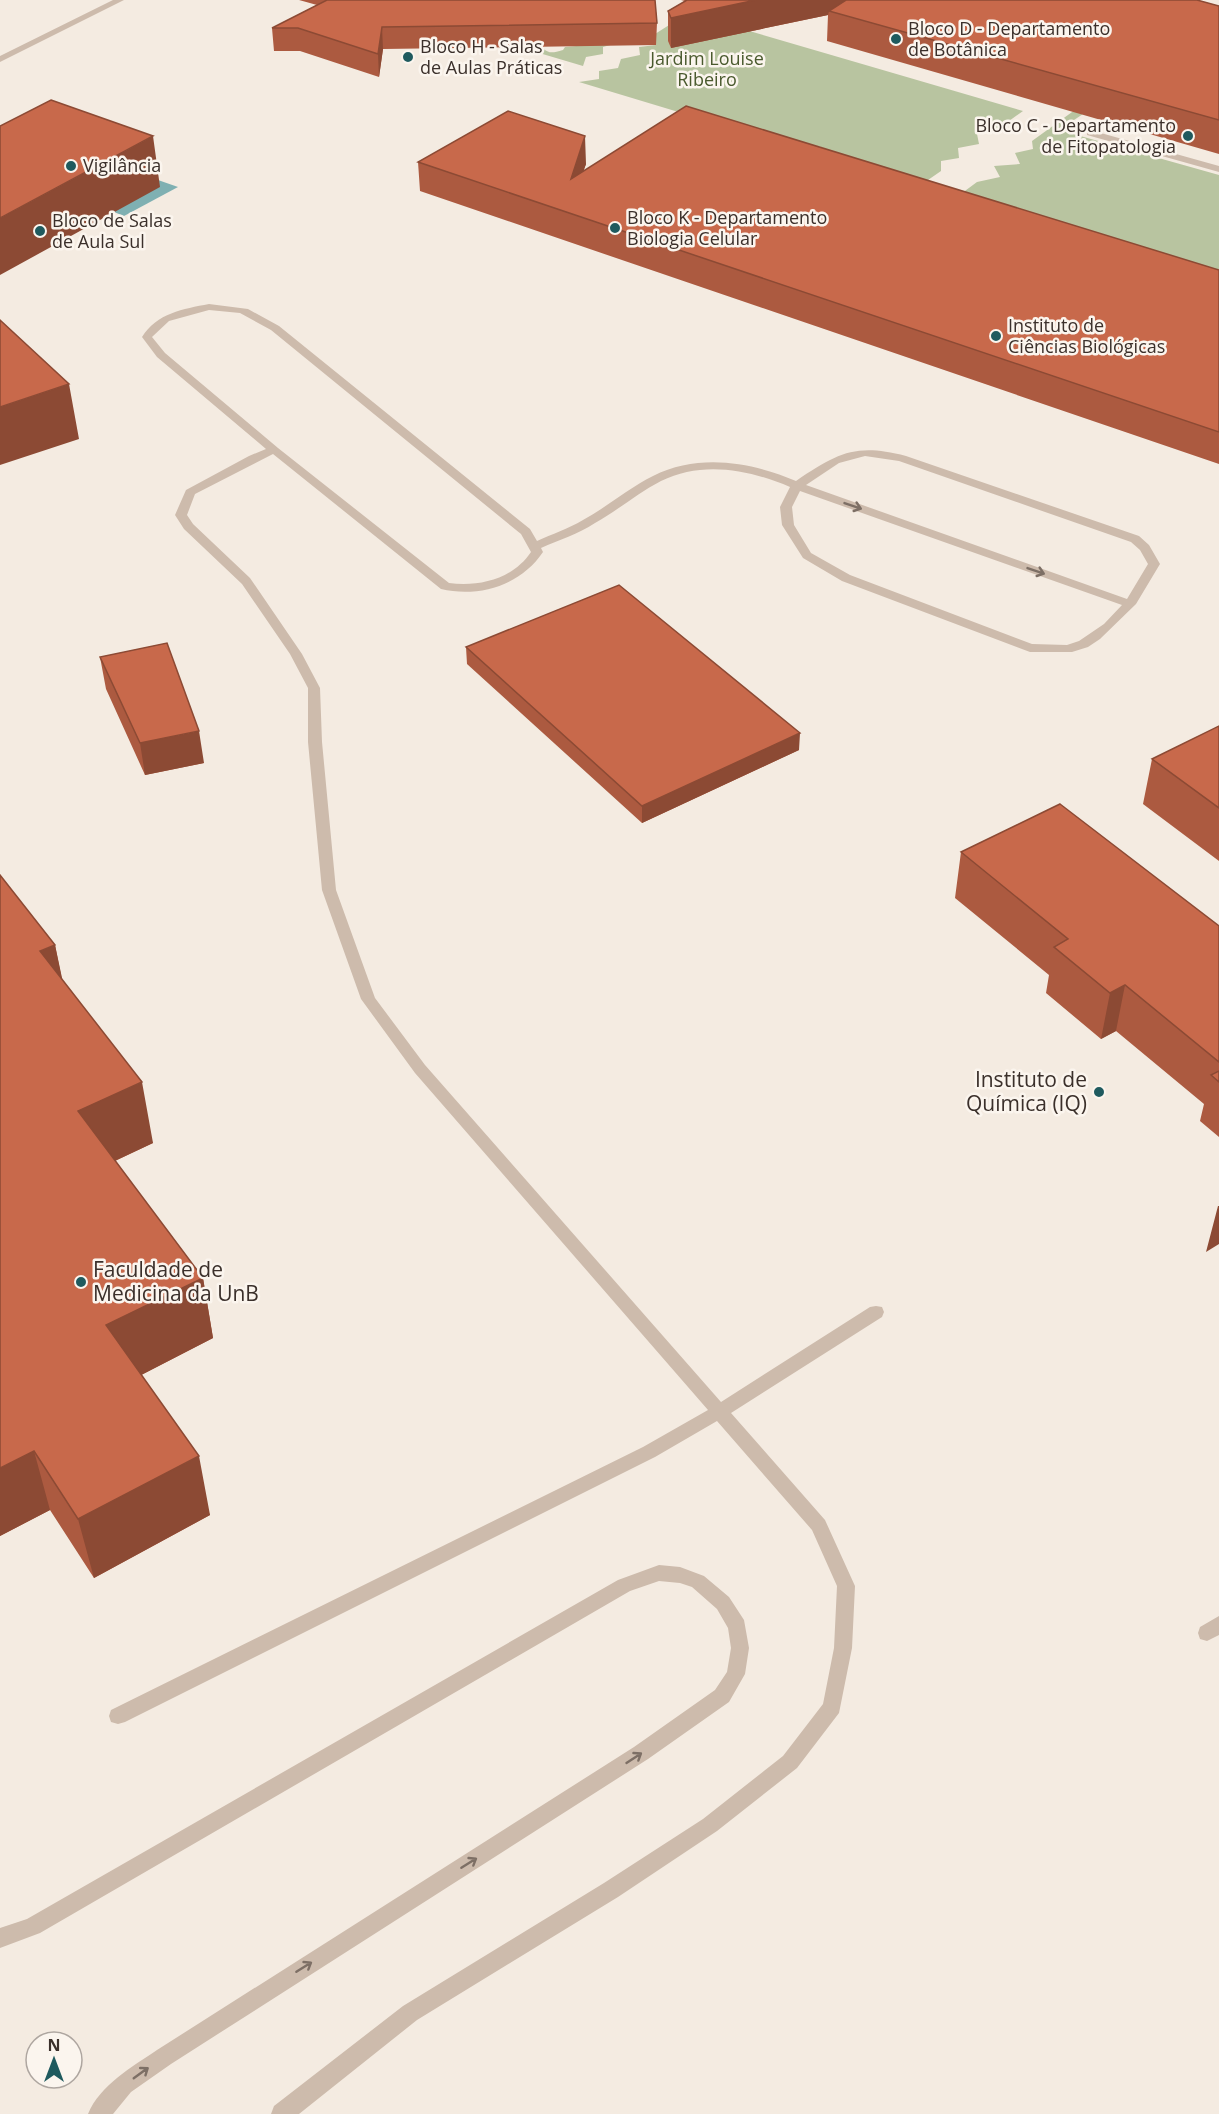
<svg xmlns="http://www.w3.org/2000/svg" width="1219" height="2114" viewBox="0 0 1219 2114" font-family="'Open Sans',sans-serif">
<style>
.green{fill:#b8c4a0}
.water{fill:#7fb0b2}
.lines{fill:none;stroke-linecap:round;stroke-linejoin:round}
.minor{fill:#cdbbac;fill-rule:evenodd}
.wall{fill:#ac5a40}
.shaded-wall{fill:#8c4a34}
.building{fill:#c8694b;stroke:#8c4a34;stroke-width:1.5}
.oneway{stroke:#7d6f65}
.poi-dot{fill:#1f5a5e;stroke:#fbf5ee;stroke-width:2}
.labels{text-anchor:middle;stroke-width:5;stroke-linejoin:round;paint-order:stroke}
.far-poi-label{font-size:18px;fill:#3b302b;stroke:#fbf5ee;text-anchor:start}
.far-park-label{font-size:18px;fill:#4a5a2e;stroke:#fbf5ee}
.poi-label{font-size:21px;fill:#3b302b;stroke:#fbf5ee;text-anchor:end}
</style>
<rect width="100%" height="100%" fill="#f4ebe1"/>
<path class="green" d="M 688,13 L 1023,111 L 995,131 L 977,134 L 979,144 L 958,148 L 959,158 L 941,161 L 941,171 L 915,189 L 821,147 L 695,117 L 579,82 L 599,79 L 599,71 L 618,68 L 621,59 L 640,55 L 639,47 L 656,45 L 655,34 Z
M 621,42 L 603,47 L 603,54 L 586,57 L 583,66 L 519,47 C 523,47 531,44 535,45 C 548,49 545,56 563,50 L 565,47 Z
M 1079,107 L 1089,110 L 1059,130 L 1219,175 L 1219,288 L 950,202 L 977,182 L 1000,177 L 994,166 L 1020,164 L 1015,153 L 1033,149 L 1032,141 Z"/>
<path class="water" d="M 118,166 L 178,187 L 124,216 L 99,206 Z"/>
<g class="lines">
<path class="minor" d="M 113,0 L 124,0 L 0,62 L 0,56 Z
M 1090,130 L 1219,166 L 1219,172 L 1087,135 L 1087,131 Z
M 209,304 L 248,309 L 279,326 L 530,529 L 537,541 C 552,534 568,529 583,520 C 607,507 629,488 653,476 C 699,453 751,462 796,481 C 838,453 855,443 906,456 L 1139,536 L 1149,545 L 1160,564 L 1136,604 L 1100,639 L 1088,647 L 1072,652 L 1030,652 L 842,581 L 803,558 L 782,525 L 780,507 L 790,487 C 750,470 703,460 661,481 C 638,493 618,510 595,523 C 578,534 559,540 541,548 L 543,552 C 521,585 479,598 441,589 L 273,454 L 195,494 L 187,515 L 193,524 L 250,578 L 302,654 L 320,688 L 322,742 L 336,890 L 375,998 L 425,1065 L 721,1402 L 870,1307 L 876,1306 L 882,1307 L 884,1312 L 882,1317 L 731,1413 L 825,1520 L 855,1586 L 852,1648 L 839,1713 L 797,1768 L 717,1831 L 618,1897 L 417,2020 L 299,2114 L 271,2114 L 274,2106 L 403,2006 L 604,1883 L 703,1819 L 783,1756 L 823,1704 L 834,1648 L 837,1586 L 812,1530 L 717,1421 L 655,1457 L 125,1722 L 118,1724 L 111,1722 L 109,1716 L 111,1710 L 643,1447 L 708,1410 L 415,1073 L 361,999 L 322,890 L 308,742 L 308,688 L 290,654 L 242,584 L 184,529 L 175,515 L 186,490 L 249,456 L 266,449 L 157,357 L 142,337 C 157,313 183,309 209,304 ZM 209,310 L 240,313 L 271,330 L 521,534 L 531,552 C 513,579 479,587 449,583 L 278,448 L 165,353 L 152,337 L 169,321 ZM 865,456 L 899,461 L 1131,542 L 1140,550 L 1148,564 L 1127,599 L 806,485 L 839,463 ZM 800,491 L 1122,605 L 1104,624 L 1079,641 L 1067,645 L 1032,644 L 850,575 L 811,553 L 794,525 L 792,507 Z
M 659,1565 L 680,1567 L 704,1576 L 729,1597 L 744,1620 L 749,1648 L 745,1674 L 729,1702 L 648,1759 L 171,2064 L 131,2092 L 113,2114 L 88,2114 C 100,2085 132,2067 157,2050 L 634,1747 L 715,1690 L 727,1672 L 731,1648 L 728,1628 L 717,1609 L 692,1587 L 680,1583 L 659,1581 L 630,1591 L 40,1933 L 0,1948 L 0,1928 L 27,1919 L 618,1580 Z
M 1219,1616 L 1219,1635 L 1207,1641 L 1200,1639 L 1198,1633 L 1200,1627 Z"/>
</g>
<path class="wall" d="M 299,0 L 655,0 L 657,23 L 656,45 L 383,49 L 379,77 L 300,51 L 274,51 L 272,28 L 317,5 Z
M 681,0 L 1197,0 L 1219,6 L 1219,154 L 827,41 L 828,15 L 671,48 L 668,41 L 668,11 L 685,1 Z
M 418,162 L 586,164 L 583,171 L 1219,270 L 1219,464 L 420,191 Z
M 466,647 L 799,750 L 642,823 L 467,664 Z
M 100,657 L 204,763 L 145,775 L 106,689 Z
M 1219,726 L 1219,861 L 1143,804 L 1152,759 Z
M 961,852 L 1219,926 L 1219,1137 L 1200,1121 L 1204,1104 L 1116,1031 L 1101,1039 L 1046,993 L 1049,975 L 955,898 Z
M 55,945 L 62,980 L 153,1143 L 115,1161 L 203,1278 L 213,1338 L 141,1375 L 210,1515 L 94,1578 L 50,1510 L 0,1536 Z"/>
<path class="shaded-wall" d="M 756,0 L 887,0 L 829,11 L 828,15 L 671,48 L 671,18 Z
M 382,27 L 383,49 L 379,77 L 378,54 Z
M 153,136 L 160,187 L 0,275 L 0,218 Z
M 585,136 L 586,164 L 571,208 L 571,179 Z
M 69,384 L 79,439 L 0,465 L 0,407 Z
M 199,731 L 204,763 L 145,775 L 140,743 Z
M 800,733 L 799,750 L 642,823 L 642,806 Z
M 55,945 L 68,1006 L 40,951 Z
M 1125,985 L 1116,1031 L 1101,1039 L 1110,993 Z
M 142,1082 L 153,1143 L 91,1172 L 78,1111 Z
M 1218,1206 L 1219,1206 L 1219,1244 L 1206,1252 Z
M 203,1278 L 213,1338 L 120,1386 L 106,1325 Z
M 34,1451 L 50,1510 L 0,1536 L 0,1468 Z
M 199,1456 L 210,1515 L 94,1578 L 78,1519 Z"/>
<path class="building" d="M 327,0 L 655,0 L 657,23 L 382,27 L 378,54 L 298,28 L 272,28 Z
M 687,0 L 756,0 L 671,18 L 668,11 Z
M 846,0 L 1197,0 L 1219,6 L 1219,120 L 829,11 Z
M 51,100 L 153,136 L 0,218 L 0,126 Z
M 686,106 L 1219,270 L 1219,432 L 418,162 L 508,111 L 585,136 L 571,179 Z
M 0,320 L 69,384 L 0,407 Z
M 619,585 L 800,733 L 642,806 L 466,647 Z
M 167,643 L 199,731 L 140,743 L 100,657 Z
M 1219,726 L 1219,808 L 1152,759 Z
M 1060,804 L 1219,926 L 1219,1062 L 1125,985 L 1110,993 L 1054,947 L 1068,939 L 961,852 Z
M 0,875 L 55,945 L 40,951 L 142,1082 L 78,1111 L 203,1278 L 106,1325 L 199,1456 L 78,1519 L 34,1451 L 0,1468 Z
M 1219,1071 L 1219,1082 L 1211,1075 Z"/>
<defs><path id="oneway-shaft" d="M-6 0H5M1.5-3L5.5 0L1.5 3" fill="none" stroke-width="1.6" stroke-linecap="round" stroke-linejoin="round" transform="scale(1.5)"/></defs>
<g class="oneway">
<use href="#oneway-shaft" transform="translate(853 506) rotate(19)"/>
<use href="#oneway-shaft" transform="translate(1036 571) rotate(19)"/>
<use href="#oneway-shaft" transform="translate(634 1758) rotate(-33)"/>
<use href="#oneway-shaft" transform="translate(469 1863) rotate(-32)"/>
<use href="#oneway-shaft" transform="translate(304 1967) rotate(-32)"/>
<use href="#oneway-shaft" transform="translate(141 2073) rotate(-36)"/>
</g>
<g class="poi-dot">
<circle cx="896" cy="39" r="6"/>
<circle cx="408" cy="57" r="6"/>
<circle cx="1188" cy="136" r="6"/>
<circle cx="71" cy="166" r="6"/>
<circle cx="615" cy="228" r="6"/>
<circle cx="40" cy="231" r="6"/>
<circle cx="996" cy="336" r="6"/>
<circle cx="1099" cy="1092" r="6"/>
<circle cx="81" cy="1282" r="6"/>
</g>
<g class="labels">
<g class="far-poi-label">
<text x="908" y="35">Bloco D - Departamento<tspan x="908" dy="21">de Botânica</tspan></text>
<text x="420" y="53">Bloco H - Salas<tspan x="420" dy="21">de Aulas Práticas</tspan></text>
<text x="1176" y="132" text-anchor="end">Bloco C - Departamento<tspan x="1176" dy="21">de Fitopatologia</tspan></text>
<text x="83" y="172">Vigilância</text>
<text x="627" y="224">Bloco K - Departamento<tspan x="627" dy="21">Biologia Celular</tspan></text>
<text x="52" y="227">Bloco de Salas<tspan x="52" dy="21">de Aula Sul</tspan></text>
<text x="1008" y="332">Instituto de<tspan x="1008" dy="21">Ciências Biológicas</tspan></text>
</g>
<g class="far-park-label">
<text x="707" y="65">Jardim Louise<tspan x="707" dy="21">Ribeiro</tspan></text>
</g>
<g class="poi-label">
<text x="1087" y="1087">Instituto de<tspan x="1087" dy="24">Química (IQ)</tspan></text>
<text x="93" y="1277" text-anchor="start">Faculdade de<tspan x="93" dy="24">Medicina da UnB</tspan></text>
</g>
</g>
<g transform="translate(54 2060)"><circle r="28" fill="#fbf5ee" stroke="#aea6a0" stroke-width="1.5"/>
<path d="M0-4.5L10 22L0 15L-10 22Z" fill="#1f5a5e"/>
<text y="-9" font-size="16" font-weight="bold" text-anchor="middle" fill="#3b302b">N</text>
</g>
</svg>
